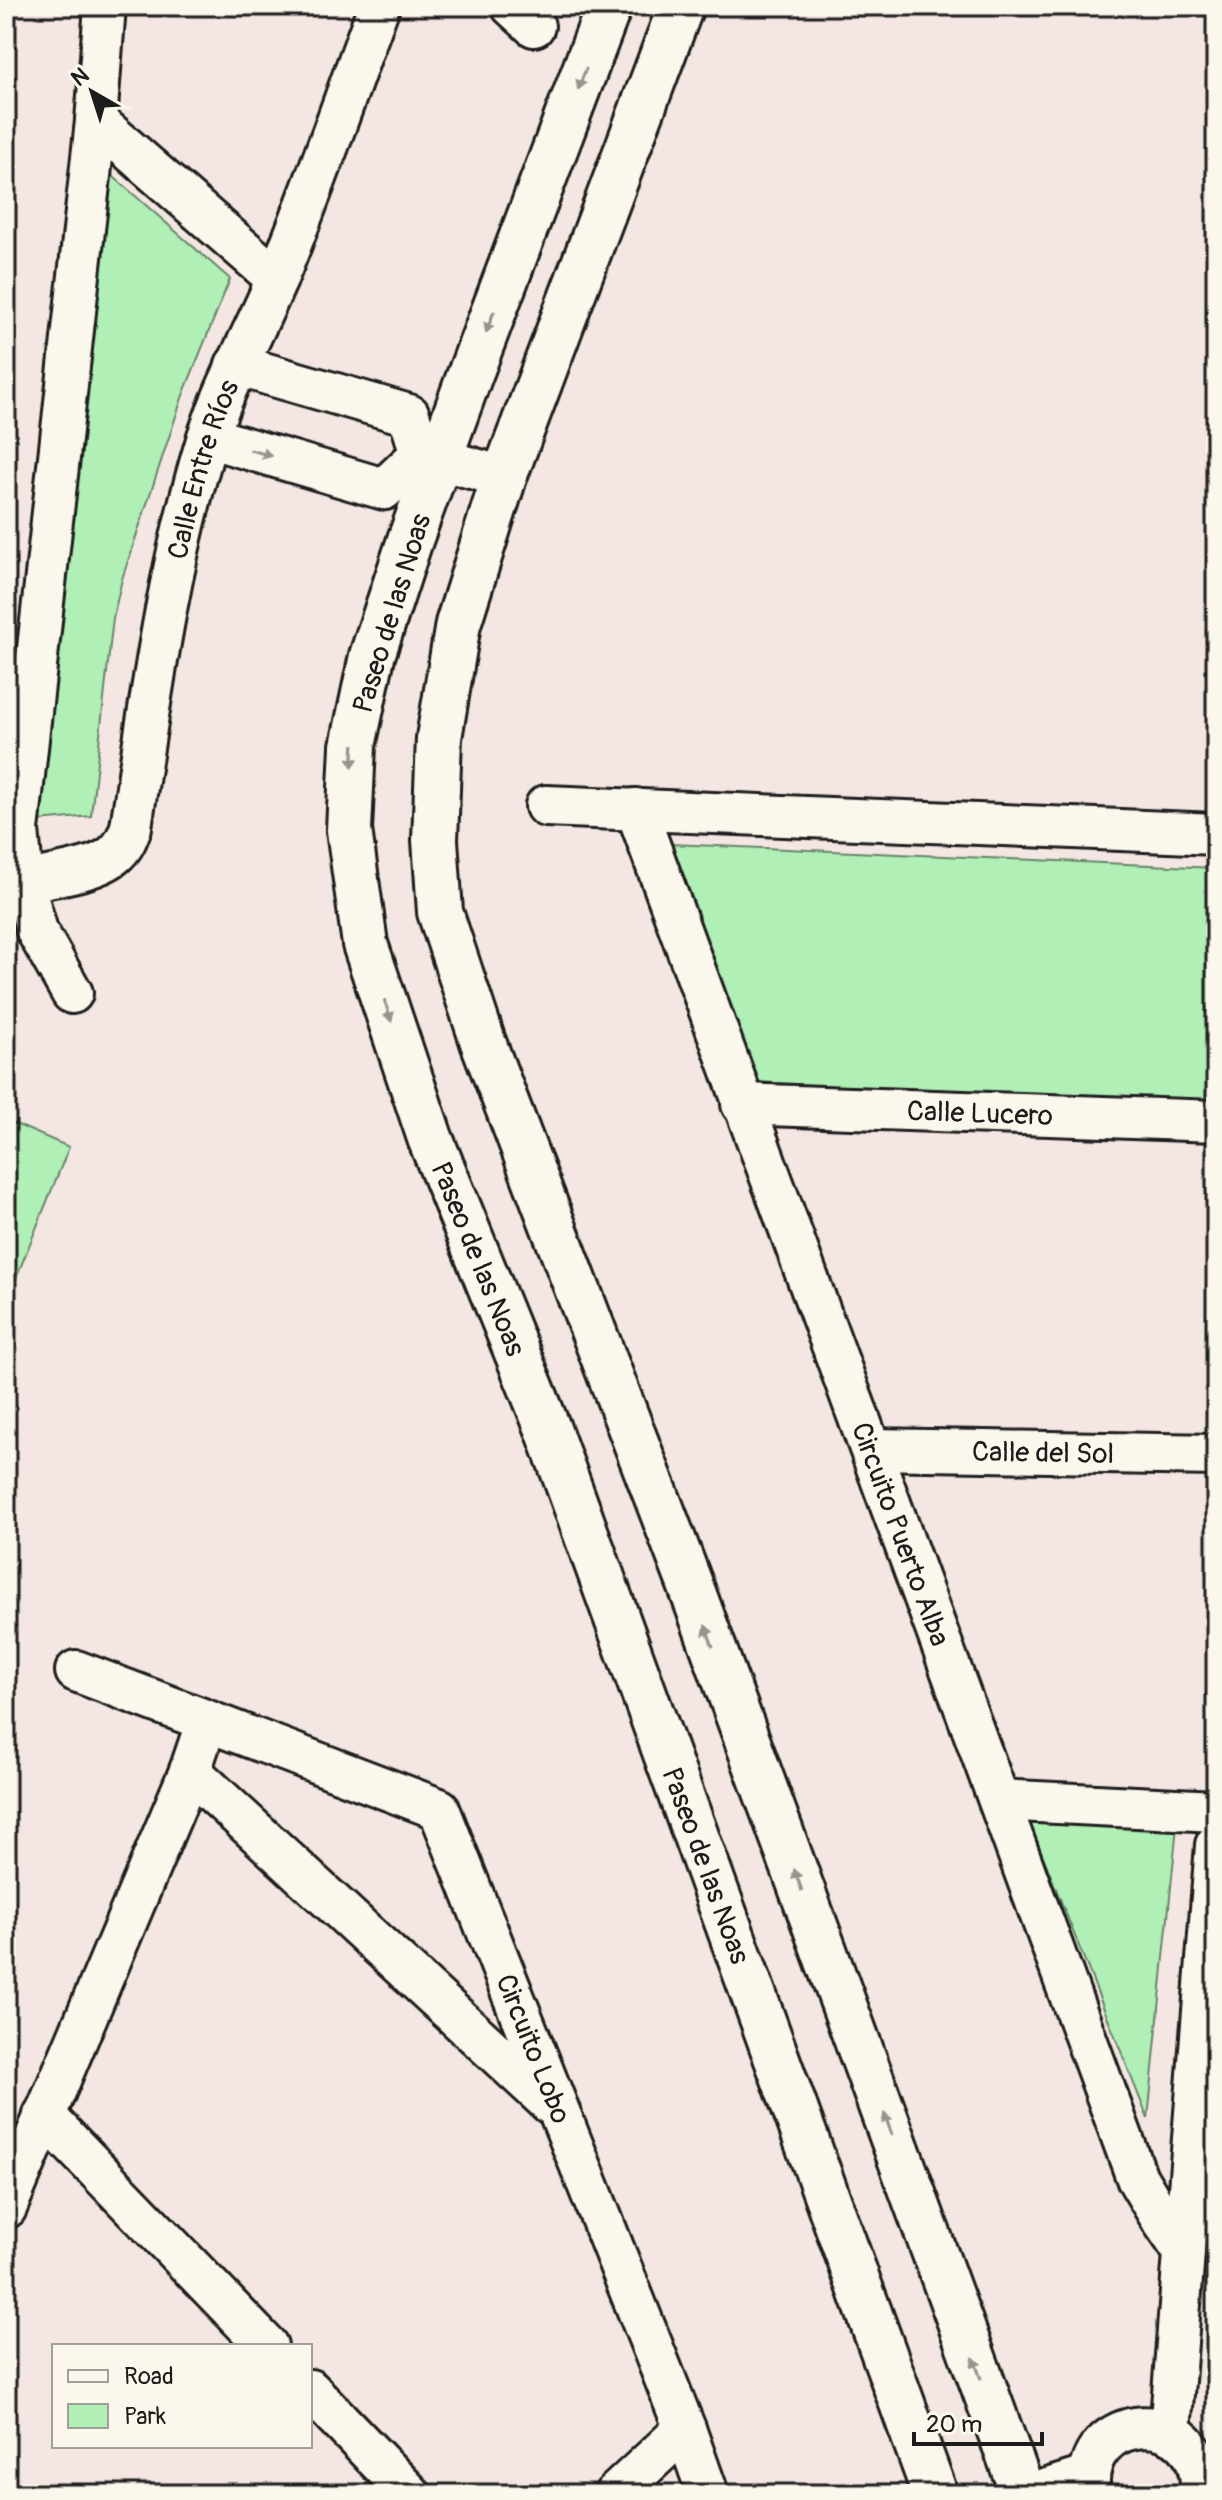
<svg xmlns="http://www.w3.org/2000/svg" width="1222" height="2500" viewBox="0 0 1222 2500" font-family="Pangolin,sans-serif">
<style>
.green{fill:#b0efb6;stroke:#668669;stroke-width:2}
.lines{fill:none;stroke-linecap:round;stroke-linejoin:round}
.street-casing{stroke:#1c1c1c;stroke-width:46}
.secondary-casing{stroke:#1c1c1c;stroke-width:50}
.street{stroke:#fbf7ec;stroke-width:40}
.secondary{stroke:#fbf7ec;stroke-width:44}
.oneway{fill:#97948e}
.labels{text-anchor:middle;stroke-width:7;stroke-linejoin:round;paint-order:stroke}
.street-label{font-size:28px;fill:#1c1c1c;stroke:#fbf7ec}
</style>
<rect width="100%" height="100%" fill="#f4e6e2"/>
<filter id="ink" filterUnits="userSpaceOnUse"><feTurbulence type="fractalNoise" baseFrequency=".0125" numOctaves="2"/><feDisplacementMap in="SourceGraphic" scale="16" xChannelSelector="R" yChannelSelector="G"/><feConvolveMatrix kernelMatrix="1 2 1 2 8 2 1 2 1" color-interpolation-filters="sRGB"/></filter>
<g filter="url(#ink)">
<path class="green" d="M 107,171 L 230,279 L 183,395 L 122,579 L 113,618 L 91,816 L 39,821 L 50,728 L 80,413 Z
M 671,844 L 1216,868 L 1216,1105 L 755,1082 Z
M 6,1120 L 69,1147 L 6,1303 Z
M 1029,1821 L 1177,1826 L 1148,2119 Z"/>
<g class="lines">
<defs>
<g id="street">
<path d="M 512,6 L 534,26"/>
<path d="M 96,121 L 277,279"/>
<path d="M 236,365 L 409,415 L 421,454"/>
<path d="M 208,437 L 384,489 L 421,454"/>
<path d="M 421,454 L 504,477"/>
<path d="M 546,806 L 1216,834"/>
<path id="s1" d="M 636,809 L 1137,2178 L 1162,2220 L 1184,2252"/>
<path id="s2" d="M 23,882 C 47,876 97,871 115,854 C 124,846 127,838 131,827 C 151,696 168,567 207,440 C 225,384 254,333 277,279 C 314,189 345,97 379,6"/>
<path d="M 72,993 L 37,931 L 23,882 L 18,830 L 96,121 L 105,6"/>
<path id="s3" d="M 742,1104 L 1216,1121"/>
<path id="s4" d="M 871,1449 L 1216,1455"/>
<path id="s5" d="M 76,1671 L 439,1809 L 685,2429 L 708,2494"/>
<path d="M 190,1771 L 551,2104"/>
<path d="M 999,1800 L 1216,1811"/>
<path d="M 44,2115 L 267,2346"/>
<path d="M 6,2208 L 190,1771 L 207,1721"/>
<path d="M 310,2390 L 410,2494"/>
<path d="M 1170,2432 L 1216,1845"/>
<path d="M 615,2494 L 685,2429"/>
<path d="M 1032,2494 L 1089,2476"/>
<path d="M 1090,2494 C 1076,2411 1206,2399 1201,2494"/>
</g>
<g id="secondary">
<path id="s6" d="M 609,6 L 469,377 L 410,540 L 372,656 L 353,746 L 349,830 L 365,944 L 430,1138 L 548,1429 L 935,2494"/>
<path d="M 681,6 L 504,477 L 458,624 L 439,738 L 435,840 L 440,912 L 483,1042 L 690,1584 L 1023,2494"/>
</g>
</defs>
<use href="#street" class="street-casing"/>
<use href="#secondary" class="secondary-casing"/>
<use href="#street" class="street"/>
<use href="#secondary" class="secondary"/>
</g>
<defs><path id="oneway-solid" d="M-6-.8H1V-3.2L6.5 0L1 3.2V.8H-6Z" transform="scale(2)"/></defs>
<g class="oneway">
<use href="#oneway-solid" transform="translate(582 79) rotate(111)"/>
<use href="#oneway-solid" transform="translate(490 322) rotate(111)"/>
<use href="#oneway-solid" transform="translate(261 453) rotate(16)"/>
<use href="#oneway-solid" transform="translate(353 756) rotate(94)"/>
<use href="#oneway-solid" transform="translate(388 1011) rotate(72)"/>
<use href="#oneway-solid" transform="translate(709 1636) rotate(-110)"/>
<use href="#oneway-solid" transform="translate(798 1880) rotate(-110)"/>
<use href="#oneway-solid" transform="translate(888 2124) rotate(-110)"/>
<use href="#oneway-solid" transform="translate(977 2368) rotate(-110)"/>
</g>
</g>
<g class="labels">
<g class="street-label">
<text dy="10" stroke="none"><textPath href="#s2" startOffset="494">Calle Entre Ríos</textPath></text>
<text transform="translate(391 613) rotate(-73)" y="10">Paseo de las Noas</text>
<text dy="10" stroke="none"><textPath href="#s3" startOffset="238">Calle Lucero</textPath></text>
<text dy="10" stroke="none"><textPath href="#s6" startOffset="1318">Paseo de las Noas</textPath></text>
<text dy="10" stroke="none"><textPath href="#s4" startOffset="172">Calle del Sol</textPath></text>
<text dy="10" stroke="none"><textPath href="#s1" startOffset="772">Circuito Puerto Alba</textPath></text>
<text dy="10" stroke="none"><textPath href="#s6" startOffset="1966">Paseo de las Noas</textPath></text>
<text dy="10" stroke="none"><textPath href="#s5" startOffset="646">Circuito Lobo</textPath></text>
</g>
</g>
<rect width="1222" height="2500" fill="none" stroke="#fbf7ec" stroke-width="32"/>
<rect x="16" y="16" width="1190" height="2468" fill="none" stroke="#1c1c1c" stroke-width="3" filter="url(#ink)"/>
<rect x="52" y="2344" width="260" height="104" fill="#fbf7ec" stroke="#a29f99" stroke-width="2"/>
<rect x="68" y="2370" width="40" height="12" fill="#fbf7ec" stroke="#a29f99" stroke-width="2"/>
<text x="124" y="2384" font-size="24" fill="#1c1c1c">Road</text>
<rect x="68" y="2404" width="40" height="24" fill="#b0efb6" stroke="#a29f99" stroke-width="2"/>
<text x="124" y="2424" font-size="24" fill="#1c1c1c">Park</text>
<g transform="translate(92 92) rotate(321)" stroke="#fbf7ec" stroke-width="6" paint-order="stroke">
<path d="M0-6L14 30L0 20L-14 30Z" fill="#1c1c1c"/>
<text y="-12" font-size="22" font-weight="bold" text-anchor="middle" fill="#1c1c1c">N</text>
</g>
<path d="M914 2432v12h128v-12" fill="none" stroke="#1c1c1c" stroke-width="4"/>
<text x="926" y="2432" font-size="24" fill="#1c1c1c" stroke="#fbf7ec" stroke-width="6" paint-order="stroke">20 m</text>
</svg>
